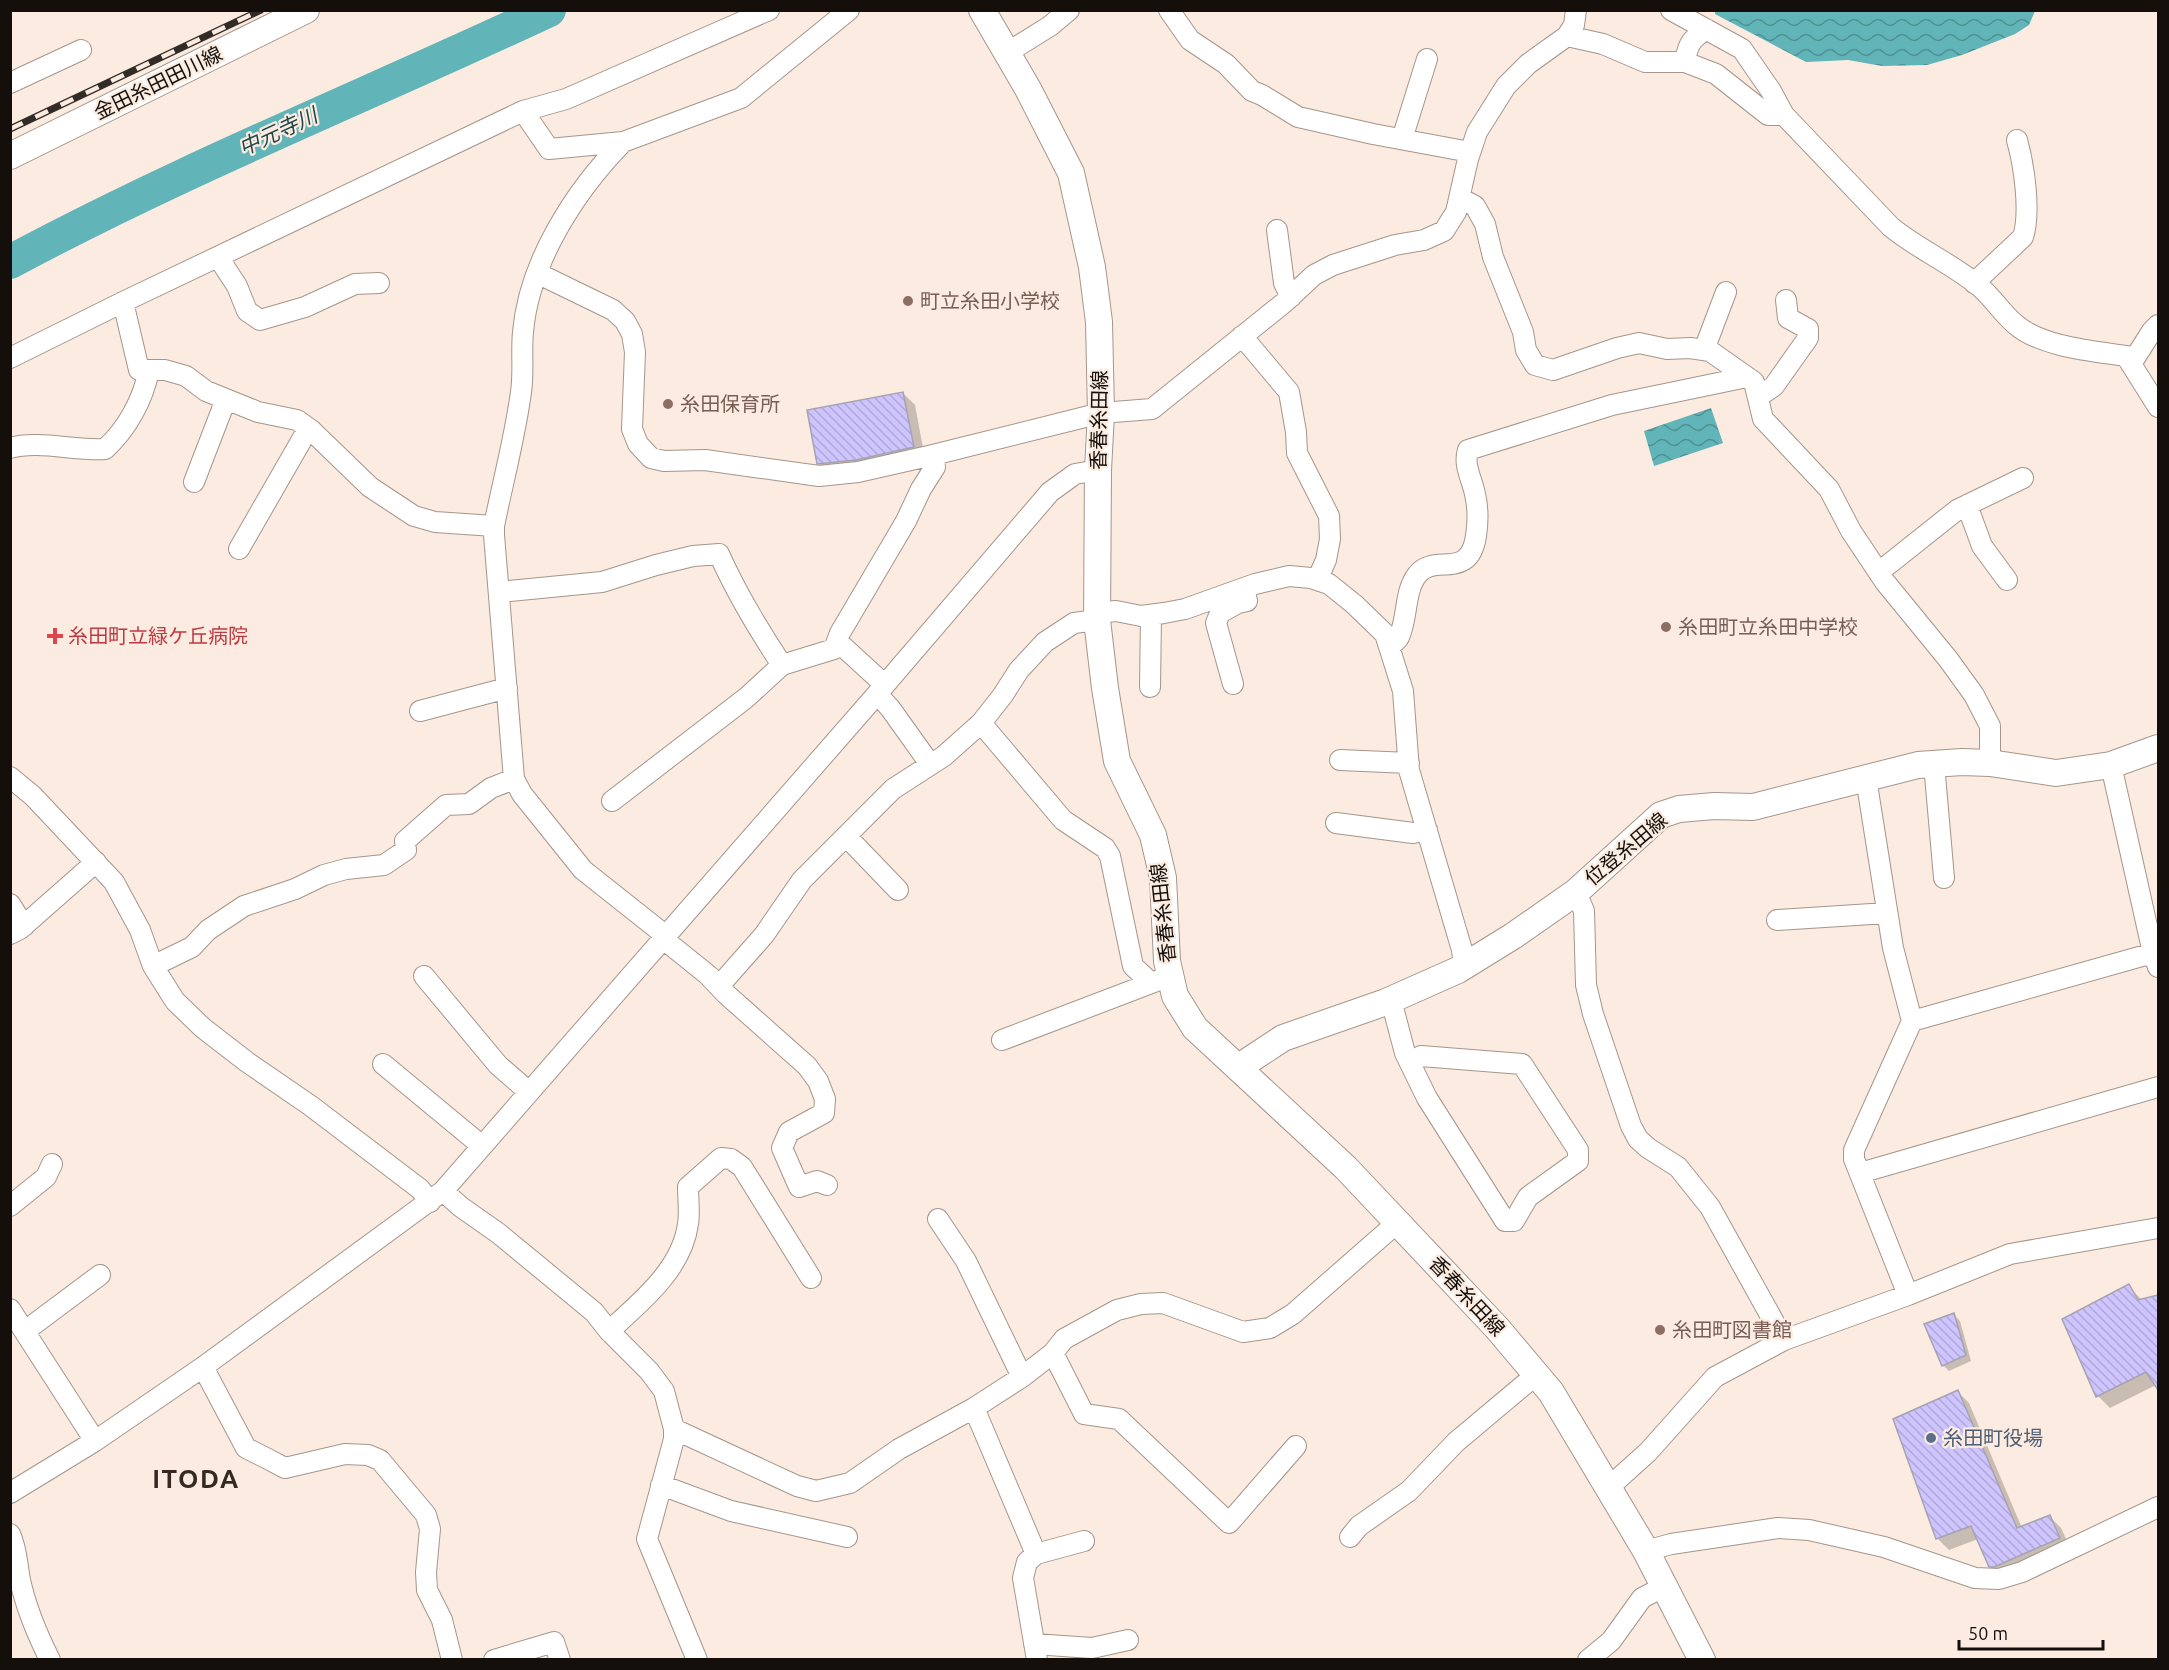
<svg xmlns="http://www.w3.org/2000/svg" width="2169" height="1670" viewBox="0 0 2169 1670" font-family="Ubuntu,'Noto Sans JP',sans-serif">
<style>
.water{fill:url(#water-waves)}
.shadow{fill:#0003}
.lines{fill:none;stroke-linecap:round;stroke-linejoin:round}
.river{stroke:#61b4b7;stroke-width:34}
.building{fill:url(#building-back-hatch);stroke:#a5a3b2;stroke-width:1.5}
.minor-casing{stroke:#a4968b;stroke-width:22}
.major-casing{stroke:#a4968b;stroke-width:28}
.minor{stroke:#fff;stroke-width:20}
.major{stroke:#fff;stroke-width:26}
.rail-casing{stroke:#322c27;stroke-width:7}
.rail{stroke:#fbebe0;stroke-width:4.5;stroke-dasharray:14;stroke-linecap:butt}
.education-dot{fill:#8d6e63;stroke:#fbebe0;stroke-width:2}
.health-dot{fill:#e0444e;stroke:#fbebe0;stroke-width:2}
.service-dot{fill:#5c6f8a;stroke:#fbebe0;stroke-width:2}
.labels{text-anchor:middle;stroke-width:4.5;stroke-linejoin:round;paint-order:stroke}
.street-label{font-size:20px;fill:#140f0b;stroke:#fbebe0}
.education-label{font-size:20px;fill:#785e54;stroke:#fbebe0;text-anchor:start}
.health-label{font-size:20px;fill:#be3a42;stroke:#fbebe0;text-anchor:start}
.service-label{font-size:20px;fill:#4e5e75;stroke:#fbebe0;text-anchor:start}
.water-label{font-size:21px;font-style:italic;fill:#1f4647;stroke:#fbebe0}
.district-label{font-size:26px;font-weight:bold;letter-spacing:1.5px;fill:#352a21;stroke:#fbebe0}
</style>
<defs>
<pattern id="water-waves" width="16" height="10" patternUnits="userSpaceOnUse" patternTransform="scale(1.5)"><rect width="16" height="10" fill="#61b4b7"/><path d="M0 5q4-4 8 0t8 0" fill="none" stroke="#4f9193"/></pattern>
<pattern id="building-back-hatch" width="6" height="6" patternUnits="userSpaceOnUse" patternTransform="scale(1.5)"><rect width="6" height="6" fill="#cec4fe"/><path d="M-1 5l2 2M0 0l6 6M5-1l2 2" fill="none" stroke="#b0a7d8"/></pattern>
</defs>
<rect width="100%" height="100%" fill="#fbebe0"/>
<path class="water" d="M 1715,11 L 1715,10 L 2035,11 L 2029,25 L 2015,34 L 1962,55 L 1927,65 L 1882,66 L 1848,60 L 1806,62 L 1715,14 Z
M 1711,408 L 1723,443 L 1654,466 L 1644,431 Z"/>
<path class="shadow" d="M 903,393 L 915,405 L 925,459 L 831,475 L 819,463 Z
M 2128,1286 L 2142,1300 L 2158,1297 L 2158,1387 L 2156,1385 L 2110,1408 L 2098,1396 Z
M 1954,1315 L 1960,1321 L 1971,1361 L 1949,1371 L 1943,1365 Z
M 1957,1391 L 1969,1403 L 2022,1528 L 2049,1516 L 2061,1528 L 2071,1550 L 2002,1578 L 1990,1566 L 1978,1539 L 1949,1550 L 1937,1538 Z"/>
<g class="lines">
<path class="river" d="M 10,262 C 185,168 370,94 549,10"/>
</g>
<path class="building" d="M 903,392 L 914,447 L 856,460 L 817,464 L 807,410 Z
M 2129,1284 L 2138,1300 L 2158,1295 L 2158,1390 L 2146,1372 L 2096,1397 L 2062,1319 Z
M 1954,1313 L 1966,1355 L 1942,1366 L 1924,1324 Z
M 1958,1390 L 2017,1528 L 2050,1515 L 2060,1538 L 1994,1567 L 1989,1567 L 1971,1526 L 1936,1539 L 1893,1419 Z"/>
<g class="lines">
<defs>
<path id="minor" d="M 1169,10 L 1190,40 L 1226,64 L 1252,91 L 1262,95 L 1298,117 L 1373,134 L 1470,152
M 1671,10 L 1742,49 L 1771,91 L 1784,115 L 1891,227 C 1919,250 1953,264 1980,287 C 1993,298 2002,313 2015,324 C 2041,347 2093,351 2126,356 L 2158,407
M 1567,36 L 1603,44 L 1645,62 L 1685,62 L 1716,74 L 1768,115 L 1784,115
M 1005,54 L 1050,26 L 1069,10
M 1685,62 C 1688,43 1691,40 1706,29
M 10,83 L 81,50
M 523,111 L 566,99 L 769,10
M 1402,139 L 1427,59
M 623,142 C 575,191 529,262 523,332 C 521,352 524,372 521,392 C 515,437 503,481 494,526 L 494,535 L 514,779 L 522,794 L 583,870 L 665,935
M 1460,198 L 1475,206 L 1485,224 L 1493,257 L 1523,332 L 1526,350 L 1535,365 L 1553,370 L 1617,348 L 1639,343 L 1667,349 L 1690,348 L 1710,351 L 1754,382 L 1763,419 L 1829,489 L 1851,531 L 1885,582 L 1948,659 L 1974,695 L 1990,726 L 1990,763
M 1277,230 L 1284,283 L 1291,297
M 218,257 L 237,286 L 247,311 L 260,320 L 305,307 L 355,284 L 379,283
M 537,273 L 613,310 L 625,321 L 632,334 L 635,352 L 632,429 L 638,444 L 651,458 L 664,461 L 705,460 L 819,476 L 858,472 L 933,455
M 1974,283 L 2023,237 C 2031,212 2024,165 2017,140
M 123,302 L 139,370 L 165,370 L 186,376 L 206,391 L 258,412 L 297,420 L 311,430 L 370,487 L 414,516 L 435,522 L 494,526
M 1242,336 L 1289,392 L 1296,432 L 1297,453 L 1329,516 L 1330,539 L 1326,560 L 1317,580
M 1704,350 L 1726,292
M 10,358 L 123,302 L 523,111 L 549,149 L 623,142 L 741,98 L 849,10
M 2131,364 L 2152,331 L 2158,325
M 1758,397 L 1774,386 L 1808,338 L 1808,329 L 1788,318 L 1786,300
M 10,448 C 37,440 76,451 105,449 C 127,429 143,400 149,370
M 194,482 L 226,399
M 1967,505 L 1982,546 L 2007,580
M 239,549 L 308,429
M 1879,572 L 1957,510 L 2023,478
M 499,592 L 602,582 L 656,565 L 693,556 L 719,554 C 737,594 758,629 782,665
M 1097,613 L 1116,611 L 1141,616 L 1164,613 L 1185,609 L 1255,584 L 1289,576 L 1311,578 L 1329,584 L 1354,604 L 1385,634 L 1403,691 L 1409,770 L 1462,950 L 1464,966
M 837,641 L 885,685
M 1389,646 C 1392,644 1397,641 1399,637 C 1408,618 1404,592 1417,575 C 1434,552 1469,582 1476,536 C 1478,523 1478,507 1475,494 C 1472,479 1463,465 1468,450 L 1612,405 L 1747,377
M 1233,684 L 1216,623 L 1220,613 L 1238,603 L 1247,601 L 1246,597
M 1150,687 L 1151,615
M 877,694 L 890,708 L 930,764
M 420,711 L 507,688
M 981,723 L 1063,820 L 1105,848 L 1110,856 L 1133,966 L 1151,983
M 1340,760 L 1409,763
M 1934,764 L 1944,878
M 2111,765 L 2153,953 L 2158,967
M 10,777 L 33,796 L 114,882 L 140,930 L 153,966 L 175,1001 L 203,1028 L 247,1062 L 311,1106 L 420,1189 L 430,1202
M 1866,778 L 1893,948 L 1912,1021 L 1854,1150 L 1854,1159 L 1908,1295
M 612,801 L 746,698 L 782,665 L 834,649 L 840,633 L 906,521 L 921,489 L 935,467 L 933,455 L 1101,413 L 1152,409 L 1285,302 L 1314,275 L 1333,265 L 1395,245 L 1424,240 L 1444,231 L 1456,212 L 1468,159 L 1477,132 L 1506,86 L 1528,64 L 1567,36 L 1574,25 L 1576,10
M 1336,823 L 1413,833 L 1427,830
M 846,836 L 898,890
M 1576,892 L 1584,911 L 1586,985 L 1593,1014 L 1631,1126 L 1638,1139 L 1648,1148 L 1678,1167 L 1710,1207 L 1784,1340
M 10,904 L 24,926
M 1777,920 L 1887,913
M 10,934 L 20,929 L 96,862
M 662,938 L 708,975 L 726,994 L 807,1066 L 818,1081 L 825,1099 L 824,1113 L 789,1132 L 782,1148 L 799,1187 L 817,1181 L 827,1185
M 153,966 L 192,947 L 208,930 L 244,906 L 295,889 L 324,875 L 346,869 L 384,865 L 406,850 L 405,841 L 446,805 L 469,804 L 491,788 L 514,779
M 424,976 L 498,1065 L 529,1092
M 719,986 L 764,935 L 802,880 L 893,789 L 944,756 L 981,723 L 1003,695 L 1019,670 L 1045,642 L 1074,623 L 1097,620
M 1391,1000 L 1405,1053 L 1427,1098 L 1505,1221 L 1514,1221 L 1528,1197 L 1578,1161 L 1578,1150 L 1522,1064 L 1421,1056 L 1410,1063
M 1912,1021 L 2153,953
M 1002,1040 L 1162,979
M 383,1064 L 482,1146
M 1860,1173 L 2158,1087
M 443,1191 L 461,1207 L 498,1233 L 594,1312 L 609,1331 L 649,1371 L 664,1391 L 674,1429 L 674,1439 L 647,1539 L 697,1660
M 10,1206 L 46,1177 L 52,1164
M 938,1219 L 966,1261 L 1022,1377
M 10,1309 L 95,1441
M 25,1331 L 100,1275
M 609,1331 C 641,1302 682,1269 688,1224 C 690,1213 688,1199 688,1187 L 721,1158 L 731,1159 L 742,1167 L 811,1278
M 1053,1353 L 1084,1414 L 1119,1419 L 1229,1523 L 1296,1446
M 203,1367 L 246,1448 L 266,1458 L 285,1468 L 345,1454 L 368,1455 L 380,1460 L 426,1515 L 430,1529 L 426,1572 L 427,1590 L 442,1620 L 452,1660
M 974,1408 L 1036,1554 L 1027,1562 L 1023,1578 L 1037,1660
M 674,1429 L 797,1486 L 816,1491 L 850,1483 L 899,1449 L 974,1408 L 1022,1377 L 1053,1353 L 1064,1339 L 1117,1310 L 1141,1304 L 1163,1303 L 1243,1332 L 1270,1328 L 1293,1314 L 1398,1222
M 661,1485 L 731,1511 L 847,1537
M 1608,1488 L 1648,1452 L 1715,1377 L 1784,1340 L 1908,1295 L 2010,1254 L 2158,1228
M 10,1493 L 95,1441 L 203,1367 L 443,1191 L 877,694 L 1050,492 L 1075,474 L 1098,470
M 10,1534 C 17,1549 17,1564 20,1580 C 26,1608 37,1634 50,1660
M 1350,1537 L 1359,1526 L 1409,1491 L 1456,1442 L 1537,1374
M 1646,1551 L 1671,1544 L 1778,1528 L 1809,1530 L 1884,1547 L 1975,1578 L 1999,1579 L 2022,1572 L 2158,1507
M 1036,1554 L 1084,1541
M 1034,1644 L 1092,1648 L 1128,1640
M 494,1660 L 554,1642 L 560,1660
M 1588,1660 L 1611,1641 L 1642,1598 L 1665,1586"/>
<path id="major" d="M 982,10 L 1028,89 L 1071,173 L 1092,267 L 1099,322 L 1101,413 L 1098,470 L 1097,620 L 1105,688 L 1117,761 L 1153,835 L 1163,878 L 1167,961 L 1175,996 L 1195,1028 L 1346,1168 L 1497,1328 L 1551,1392 L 1646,1551 L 1702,1660
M 10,156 L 306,10
M 1239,1067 L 1283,1038 L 1386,1002 L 1458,970 L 1513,936 L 1576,892 L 1661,815 L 1679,809 L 1714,806 L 1753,807 L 1918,765 L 1962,762 L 1990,763 L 2056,773 L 2111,765 L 2158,748"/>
</defs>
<use href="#minor" class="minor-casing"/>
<use href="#major" class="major-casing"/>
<use href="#minor" class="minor"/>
<use href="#major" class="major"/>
<defs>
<path id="rail" d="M 10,129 L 261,10"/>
</defs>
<use href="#rail" class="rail-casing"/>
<use href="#rail" class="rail"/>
</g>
<g class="education-dot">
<circle cx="908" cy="301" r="6"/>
<circle cx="668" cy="404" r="6"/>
<circle cx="1666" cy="627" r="6"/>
<circle cx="1660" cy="1330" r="6"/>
</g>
<path class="health-dot" d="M52 627h6v6h6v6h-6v6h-6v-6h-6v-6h6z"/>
<circle class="service-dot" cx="1931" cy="1438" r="6"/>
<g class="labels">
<g class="street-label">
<text transform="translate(158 83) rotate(-26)" y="7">金田糸田田川線</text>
<text transform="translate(1099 420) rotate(-89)" y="7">香春糸田線</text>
<text transform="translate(1626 849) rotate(-40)" y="7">位登糸田線</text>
<text transform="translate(1163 913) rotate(-96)" y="7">香春糸田線</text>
<text transform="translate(1467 1296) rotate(47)" y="7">香春糸田線</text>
</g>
<g class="education-label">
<text x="920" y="308">町立糸田小学校</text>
<text x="680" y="411">糸田保育所</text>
<text x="1678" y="634">糸田町立糸田中学校</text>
<text x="1672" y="1337">糸田町図書館</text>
</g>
<g class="health-label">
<text x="68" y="643">糸田町立緑ケ丘病院</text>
</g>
<g class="service-label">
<text x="1943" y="1445">糸田町役場</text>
</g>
<g class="water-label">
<text transform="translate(278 132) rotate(-25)" y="7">中元寺川</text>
</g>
<g class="district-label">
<text x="196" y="1488">ITODA</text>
</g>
</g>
<rect width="2169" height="1670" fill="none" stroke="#140f0b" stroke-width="24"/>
<path d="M1959 1640v9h144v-9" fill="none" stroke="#140f0b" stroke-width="3"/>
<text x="1968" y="1640" font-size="18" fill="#140f0b" stroke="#fbebe0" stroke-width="4.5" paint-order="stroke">50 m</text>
</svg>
